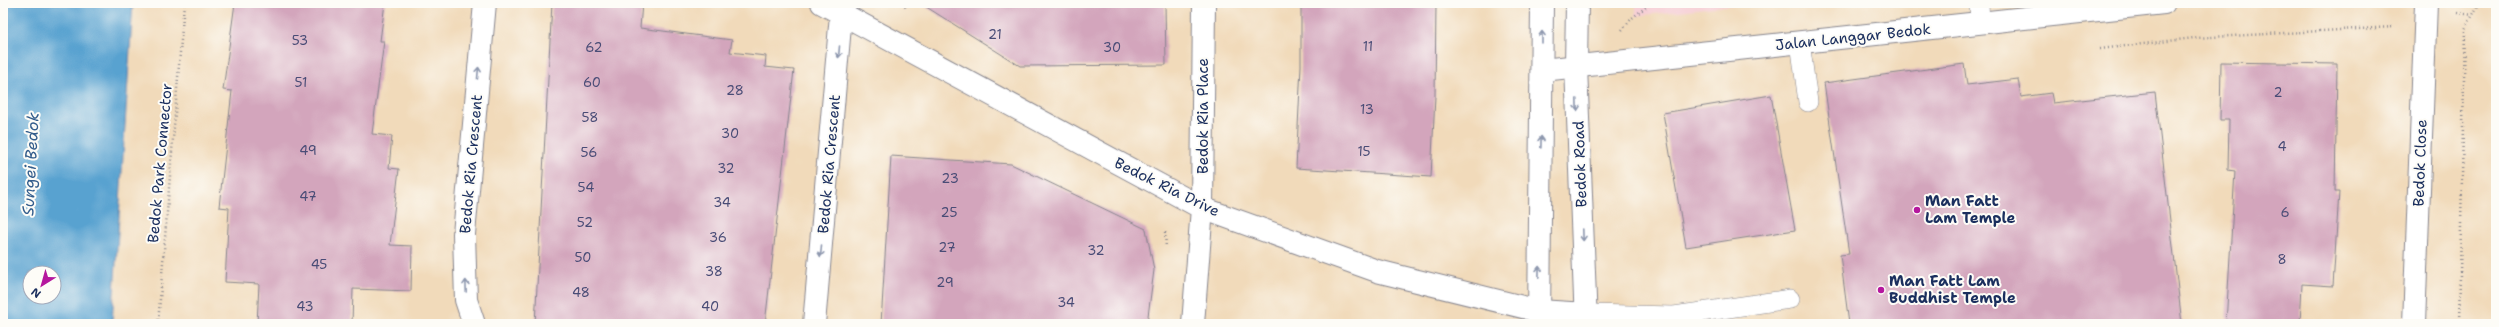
<svg xmlns="http://www.w3.org/2000/svg" width="2499" height="327" viewBox="0 0 2499 327" font-family="'Shantell Sans',sans-serif">
<style>
.built{fill:#f6cfd6}
.water{fill:#58a2d0;stroke:#3a6897;fill-rule:evenodd}
.building{fill:#d3a5bc}
.lines{fill:none;stroke-linecap:round;stroke-linejoin:round}
.lane-casing{stroke:#86848c;stroke-width:20}
.street-casing{stroke:#86848c;stroke-width:24}
.secondary-casing{stroke:#86848c;stroke-width:24}
.path{stroke:#86848c;stroke-width:2.5;stroke-dasharray:1 3;stroke-linecap:butt}
.lane{stroke:#fff;stroke-width:19}
.street{stroke:#fff;stroke-width:22}
.secondary{stroke:#fff;stroke-width:22}
.oneway{stroke:#8d97ae}
.poi-dot{fill:#b5179e;stroke:#fdfcf7;stroke-width:1.5}
.labels{text-anchor:middle;stroke-width:4;stroke-linejoin:round;paint-order:stroke}
.number-label{font-size:13px;fill:#494c76}
.street-label{font-size:15px;fill:#1b2f5e;stroke:#fdfcf7}
.poi-label{font-size:15px;font-weight:bold;fill:#1b2f5e;stroke:#fdfcf7;text-anchor:start}
.water-label{font-size:16px;font-style:italic;fill:#335d8c;stroke:#fdfcf7}
</style>
<rect width="100%" height="100%" fill="#fdfcf7"/>
<filter id="ink" filterUnits="userSpaceOnUse"><feTurbulence type="fractalNoise" baseFrequency=".025" numOctaves="2"/><feDisplacementMap in="SourceGraphic" scale="8" xChannelSelector="R" yChannelSelector="G"/><feConvolveMatrix kernelMatrix="1 2 1 2 8 2 1 2 1" color-interpolation-filters="sRGB"/></filter>
<filter id="wash" filterUnits="userSpaceOnUse"><feTurbulence type="fractalNoise" baseFrequency=".012" numOctaves="4" result="noise"/><feDisplacementMap in="SourceGraphic" scale="16" xChannelSelector="R" yChannelSelector="G"/><feGaussianBlur stdDeviation="0.9" result="paint"/><feColorMatrix in="noise" values="0 0 0 0 0 0 0 0 0 0 0 0 0 0 0 0 0 1.4 0 .05"/><feComposite in="paint" operator="in"/></filter>
<g filter="url(#wash)">
<rect width="100%" height="100%" fill="#f1daba"/>
<path class="built" d="M 1636,3 L 1750,3 L 1636,16 Z"/>
<path class="water" d="M 3,3 L 133,3 L 112,324 L 3,324 ZM 30,273 L 54,273 L 54,297 L 30,297 Z"/>
<g id="blocks">
<path class="building" d="M 235,3 L 385,3 L 380,41 L 384,41 L 372,134 L 392,136 L 389,168 L 399,169 L 390,245 L 412,246 L 411,291 L 353,289 L 352,324 L 257,324 L 259,284 L 225,282 L 229,208 L 219,207 L 232,91 L 223,90 Z
M 552,3 L 642,3 L 640,28 L 732,40 L 730,52 L 766,56 L 765,67 L 794,70 L 765,324 L 535,324 Z
M 920,3 L 1165,3 L 1166,65 L 1020,66 Z
M 1301,3 L 1436,3 L 1435,96 L 1431,177 L 1296,168 L 1301,66 Z
M 2221,62 L 2337,64 L 2335,192 L 2339,192 L 2333,286 L 2302,284 L 2300,324 L 2226,324 L 2235,171 L 2228,170 L 2229,120 L 2220,120 Z
M 1964,64 L 1967,85 L 2018,79 L 2021,97 L 2051,93 L 2053,103 L 2155,92 L 2182,324 L 1849,324 L 1840,255 L 1849,254 L 1824,83 Z
M 1771,95 L 1795,230 L 1686,247 L 1663,113 Z
M 891,156 L 1011,164 L 1146,229 L 1154,270 L 1147,324 L 881,324 Z"/>
</g>
</g>
<g filter="url(#ink)">
<use href="#blocks" fill-opacity="0" stroke="#86848c" stroke-width="1"/>
<g class="lines">
<defs>
<path id="lane" d="M 1979,3 L 1980,23
M 1800,42 L 1808,102
M 1586,314 L 1674,316 L 1790,299"/>
<path id="street" d="M 822,3 L 1202,208 L 1377,271 L 1539,311 L 1586,314
M 1542,70 L 2164,3
M 474,324 L 466,300 L 464,234 L 485,3
M 814,324 L 842,3
M 1193,324 L 1202,208 L 1204,3
M 2414,324 L 2426,3"/>
<path id="secondary" d="M 1577,3 L 1576,66 L 1586,324
M 1539,324 L 1542,3"/>
</defs>
<use href="#lane" class="lane-casing"/>
<use href="#street" class="street-casing"/>
<use href="#secondary" class="secondary-casing"/>
<path class="path" d="M 903,3 L 906,8
M 2457,13 L 2473,15
M 1622,30 L 1632,18 L 1651,3
M 2100,49 L 2194,38 L 2394,27
M 1165,232 L 1166,248
M 158,324 L 184,3
M 2459,324 L 2465,29 L 2479,4 L 2487,3"/>
<use href="#lane" class="lane"/>
<use href="#street" class="street"/>
<use href="#secondary" class="secondary"/>
</g>
<defs><path id="oneway-shaft" d="M-6 0H5M1.5-3L5.5 0L1.5 3" fill="none" stroke-width="1.6" stroke-linecap="round" stroke-linejoin="round"/></defs>
<g class="oneway">
<use href="#oneway-shaft" transform="translate(1542 37) rotate(-90)"/>
<use href="#oneway-shaft" transform="translate(839 52) rotate(95)"/>
<use href="#oneway-shaft" transform="translate(478 73) rotate(-85)"/>
<use href="#oneway-shaft" transform="translate(1577 105) rotate(88)"/>
<use href="#oneway-shaft" transform="translate(1541 142) rotate(-89)"/>
<use href="#oneway-shaft" transform="translate(1583 235) rotate(88)"/>
<use href="#oneway-shaft" transform="translate(821 251) rotate(95)"/>
<use href="#oneway-shaft" transform="translate(1539 272) rotate(-89)"/>
<use href="#oneway-shaft" transform="translate(466 286) rotate(-92)"/>
</g>
</g>
<g class="poi-dot">
<circle cx="1917" cy="210" r="4"/>
<circle cx="1881" cy="290" r="4"/>
</g>
<g class="labels">
<g class="number-label">
<text x="995" y="39">21</text>
<text x="300" y="45">53</text>
<text x="1368" y="51">11</text>
<text x="594" y="52">62</text>
<text x="1112" y="52">30</text>
<text x="301" y="87">51</text>
<text x="592" y="87">60</text>
<text x="735" y="95">28</text>
<text x="2278" y="97">2</text>
<text x="1367" y="114">13</text>
<text x="590" y="122">58</text>
<text x="730" y="138">30</text>
<text x="2282" y="151">4</text>
<text x="308" y="155">49</text>
<text x="1364" y="156">15</text>
<text x="589" y="157">56</text>
<text x="726" y="173">32</text>
<text x="950" y="183">23</text>
<text x="586" y="192">54</text>
<text x="308" y="201">47</text>
<text x="722" y="207">34</text>
<text x="949" y="217">25</text>
<text x="2285" y="217">6</text>
<text x="585" y="227">52</text>
<text x="718" y="242">36</text>
<text x="947" y="252">27</text>
<text x="1096" y="255">32</text>
<text x="583" y="262">50</text>
<text x="2282" y="264">8</text>
<text x="319" y="269">45</text>
<text x="714" y="276">38</text>
<text x="945" y="287">29</text>
<text x="581" y="297">48</text>
<text x="1066" y="307">34</text>
<text x="305" y="311">43</text>
<text x="710" y="311">40</text>
</g>
<g class="street-label">
<text transform="translate(1853 37) rotate(-6)" y="5">Jalan Langgar Bedok</text>
<text transform="translate(1203 116) rotate(-90)" y="5">Bedok Ria Place</text>
<text transform="translate(160 163) rotate(-85)" y="5">Bedok Park Connector</text>
<text transform="translate(2420 163) rotate(-88)" y="5">Bedok Close</text>
<text transform="translate(471 164) rotate(-85)" y="5">Bedok Ria Crescent</text>
<text transform="translate(829 164) rotate(-85)" y="5">Bedok Ria Crescent</text>
<text transform="translate(1580 164) rotate(-92)" y="5">Bedok Road</text>
<text transform="translate(1167 187) rotate(26)" y="5">Bedok Ria Drive</text>
</g>
<g class="poi-label">
<text x="1925" y="206">Man Fatt<tspan x="1925" dy="17">Lam Temple</tspan></text>
<text x="1889" y="286">Man Fatt Lam<tspan x="1889" dy="17">Buddhist Temple</tspan></text>
</g>
<g class="water-label">
<text transform="translate(30 164) rotate(-87)" y="6">Sungei Bedok</text>
</g>
</g>
<rect width="2499" height="327" fill="none" stroke="#fdfcf7" stroke-width="16"/>
<g transform="translate(42 285) rotate(217)"><circle r="19" fill="#fdfcf7" stroke="#a3aaba"/>
<path d="M0-3L7 15L0 10L-7 15Z" fill="#b5179e"/>
<text y="-6" font-size="11" font-weight="bold" text-anchor="middle" fill="#1b2f5e">N</text>
</g>
</svg>
